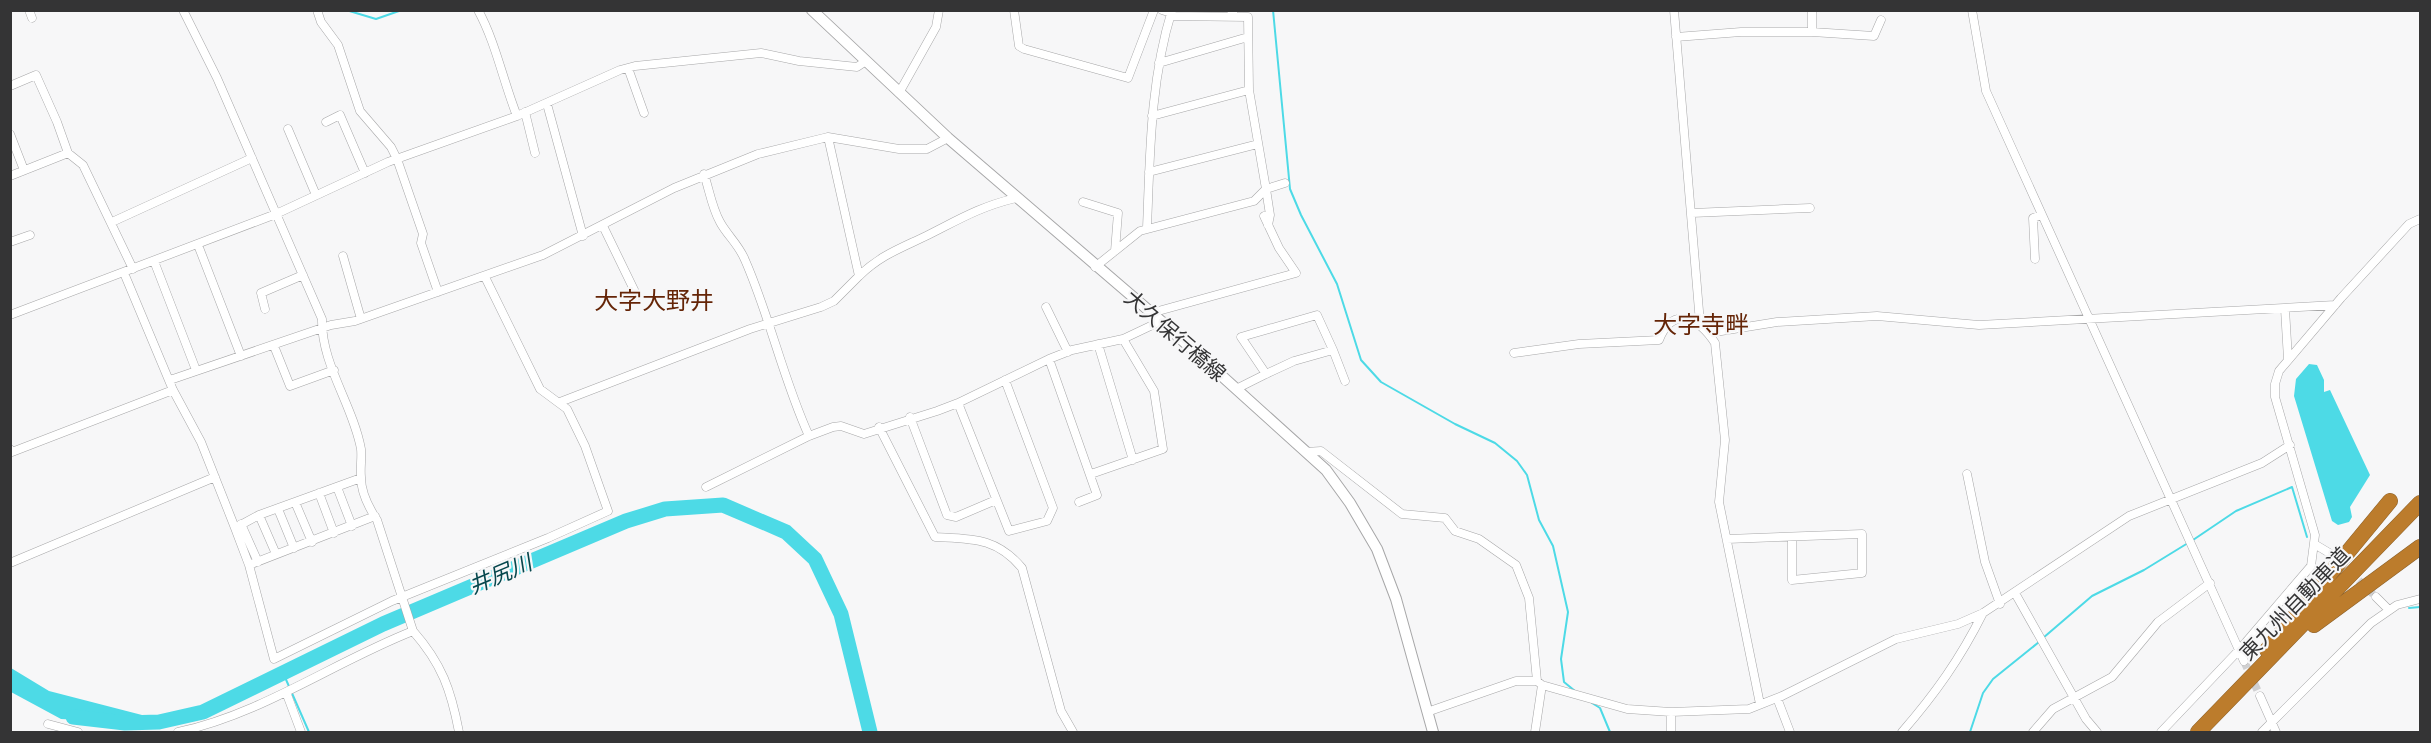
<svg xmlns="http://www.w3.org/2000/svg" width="2431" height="743" viewBox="0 0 2431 743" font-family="Commissioner,'Noto Sans JP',sans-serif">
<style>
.water{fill:#4ddae6}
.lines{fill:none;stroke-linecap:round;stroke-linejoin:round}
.stream{stroke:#4ddae6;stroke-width:2}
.river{stroke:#4ddae6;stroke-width:15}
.minor-tunnel{stroke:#d0d0d1;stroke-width:8;stroke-dasharray:8 4;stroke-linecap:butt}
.minor-casing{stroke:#a7a7a8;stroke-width:9}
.secondary-casing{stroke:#a7a7a8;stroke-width:12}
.motorway-casing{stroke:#8c632f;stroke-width:16}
.minor{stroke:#fff;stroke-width:8}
.secondary{stroke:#fff;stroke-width:10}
.motorway{stroke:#bc7c2c;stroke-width:15}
.labels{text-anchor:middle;stroke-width:4.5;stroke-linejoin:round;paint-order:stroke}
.street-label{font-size:21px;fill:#343435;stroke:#f7f7f8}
.water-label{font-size:22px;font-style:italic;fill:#06474d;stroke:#f7f7f8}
.quarter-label{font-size:24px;fill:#652507;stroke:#f7f7f8}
</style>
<rect width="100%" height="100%" fill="#f7f7f8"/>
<path class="water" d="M 2309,364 L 2317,365 L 2324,380 L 2324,392 L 2330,390 L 2370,475 L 2350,507 L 2352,517 L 2349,522 L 2338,525 L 2332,521 L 2294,396 L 2296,379 Z
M 11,668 L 49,691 L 142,715 L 149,724 L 61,719 L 11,692 Z"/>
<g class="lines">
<path class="stream" d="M 346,10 L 376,19 L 399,11 L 423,10
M 1273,10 L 1290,189 L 1301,215 L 1337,284 L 1361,360 L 1381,382 L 1455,424 L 1495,443 L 1517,461 L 1527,475 L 1539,520 L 1553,546 L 1568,612 L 1561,659 L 1564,682 L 1575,691
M 2193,540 L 2236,511 L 2292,487 L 2307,537
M 2409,608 L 2420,607
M 2043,638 L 2092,596 L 2144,570 L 2188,543
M 284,675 L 309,732
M 1592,703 L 1600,708 L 1610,732
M 1970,732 L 1983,693 L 1993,679 L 2039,642"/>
<path class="river" d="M 73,717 L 125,723 L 159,722 L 203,712 L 383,624 L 626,521 L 665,509 L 723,505 L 786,532 L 815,559 L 841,614 L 870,732"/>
<path class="minor-tunnel" d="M 2350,572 L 2376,597
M 2244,661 L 2260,696"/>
<defs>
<path id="minor" d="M 29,10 L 32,18
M 183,10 L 217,78 L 322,319 C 321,364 353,405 361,449 C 362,458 360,468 361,477 C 361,492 369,508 377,520 L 413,631 C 442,664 451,690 459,732
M 317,10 L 321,22 L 338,45 L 360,111 L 391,147 L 397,159 L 423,234 L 421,243 L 438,292
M 478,10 C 496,43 503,81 517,116
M 1014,10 L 1019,46 L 1024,49 L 1128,78 L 1154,10
M 1162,10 L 1171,13
M 1231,10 L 1234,10
M 1674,10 L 1700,323
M 1972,10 L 1986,91 L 2244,661
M 1812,32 L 1874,36 L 1881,20
M 1676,37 L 1741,32 L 1812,32 L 1812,10
M 1159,63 L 1248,37
M 628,68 L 644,113
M 10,86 L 36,75 L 57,122 L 68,153 L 83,165 L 133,269
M 899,93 L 936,27 L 939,10
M 547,104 L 583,236
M 525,112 L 535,153
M 1152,116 L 1249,90
M 326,122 L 340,115 L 365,173
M 288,129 L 316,195
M 10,134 L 24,170
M 1149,172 L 1258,144
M 704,174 C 709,189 712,208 720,222 C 727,235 739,245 745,260 C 770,317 783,379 809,436
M 10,176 L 68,153
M 1083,202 L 1118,213 L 1115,251
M 1692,213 L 1810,208
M 112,222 L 252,158
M 1268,225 L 1270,215 L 1266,189 L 1285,183
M 603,226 L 637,296
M 1147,228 C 1150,155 1150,81 1172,10
M 10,242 L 30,235
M 198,245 L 241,356
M 343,256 L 361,319
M 2035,259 L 2033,218 L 2042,215
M 154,261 L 196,370
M 1095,267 L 1140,231 L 1254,201 L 1266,189 L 1249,90 L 1248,17 L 1170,16
M 124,273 L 173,390 L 201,442 L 235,528 L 249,565 L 274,659 L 392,601 L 548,538 L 608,511 L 585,446 L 567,409 L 540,389 L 485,277
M 859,276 C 881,255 899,249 926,236 C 960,219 979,207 1016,198
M 1046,307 L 1068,352
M 265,309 L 261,293 L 303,275
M 2285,309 L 2288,359
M 1151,313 L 1296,273 L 1279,248 L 1264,216
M 10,315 L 276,214 L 388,162 L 517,116 L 620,70 L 635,66 L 761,53 L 799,61 L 857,67 L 866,61
M 1709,333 L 1777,322 L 1877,316 L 1979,325 L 2335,305
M 1098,344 L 1133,460
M 274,346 L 290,386 L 334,370
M 1333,350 L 1345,381
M 1514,353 L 1579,344 L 1659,340 C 1673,305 1699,318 1715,343 L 1725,440 L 1719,502 L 1760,704
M 1049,359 L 1097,495 L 1079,502
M 170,380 L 331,325 L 355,321 L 543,255 L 674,188 L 758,154 L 828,137 L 899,149 L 927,149 L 948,138
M 1236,389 L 1266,374 L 1241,337 L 1317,315 L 1333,350 L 1294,361 L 1266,374
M 560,402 L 750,329 L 821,307 L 834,301 L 859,276 L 828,137
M 958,403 L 1009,531 L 1047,521 L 1053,508 L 1005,380
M 910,417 L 947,515 L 956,517 L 996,500
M 879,427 L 935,537 C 972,539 996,537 1022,568 L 1061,711 L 1073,732
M 10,449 L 12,452 L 173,390
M 1306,452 L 1321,451 L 1402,514 L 1445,518 L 1455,531 L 1479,539 L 1516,565 L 1529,598 L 1537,681
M 1091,474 L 1163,449 L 1154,391 L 1123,339
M 1967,474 L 1985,562 L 2000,604
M 337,487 L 352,526
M 706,487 L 809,436 L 833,427 L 841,426 L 864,434 L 937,411 L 958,403 L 1049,359 L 1072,350 L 1123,339 L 1161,321
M 319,493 L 334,533
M 295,502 L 312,542
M 278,509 L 294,548
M 259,515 L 276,554
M 241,524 L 258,562
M 235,528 L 259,515 L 361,478
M 1727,539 L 1862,534 L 1862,573 L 1792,580 L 1792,537
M 2316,545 L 2331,554
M 10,563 L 215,477
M 249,565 L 375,516
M 2015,593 L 2086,719 L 2097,732
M 2376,597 L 2388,609
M 286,692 L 301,732
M 2260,696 L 2276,732
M 1777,698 L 1790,732
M 1427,712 L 1516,681 L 1537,681 L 1542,685 L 1627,709 L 1671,712 L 1749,709 L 1782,696 L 1896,639 L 1958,624 L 1983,613 L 2129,516 L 2262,463 L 2290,445
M 1671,712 L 1671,732
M 48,724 L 78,732
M 178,732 C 262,714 334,662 413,631
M 1535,732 L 1542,685
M 1902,732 C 1935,694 1960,659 1983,613
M 2033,732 L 2053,709 L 2112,677 L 2158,622 L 2210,583
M 2161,732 L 2240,649 L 2311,566 L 2315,535 L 2275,397 L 2275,384 L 2279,371 L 2341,298 L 2409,224 L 2420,219
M 2262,732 L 2371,623 L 2397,605 L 2420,599"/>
<path id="secondary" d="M 812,10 L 948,138 L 1161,321 L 1326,470 L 1350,503 L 1377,549 L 1396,599 L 1433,732"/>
<path id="motorway" d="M 2314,625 L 2420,547
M 2267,650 L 2390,501
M 2198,732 L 2420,503"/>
</defs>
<use href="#minor" class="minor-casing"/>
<use href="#secondary" class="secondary-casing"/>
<use href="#motorway" class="motorway-casing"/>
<use href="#minor" class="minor"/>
<use href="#secondary" class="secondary"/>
<use href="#motorway" class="motorway"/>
</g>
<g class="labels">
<g class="street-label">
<text transform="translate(1175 336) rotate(41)" y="7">大久保行橋線</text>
<text transform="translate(2295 604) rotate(-46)" y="7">東九州自動車道</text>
</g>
<g class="water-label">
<text transform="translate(500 574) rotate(-23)" y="8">井尻川</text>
</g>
<g class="quarter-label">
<text x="654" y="309">大字大野井</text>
<text x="1701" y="333">大字寺畔</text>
</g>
</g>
<rect width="2431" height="743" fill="none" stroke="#343435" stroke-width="24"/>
</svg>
